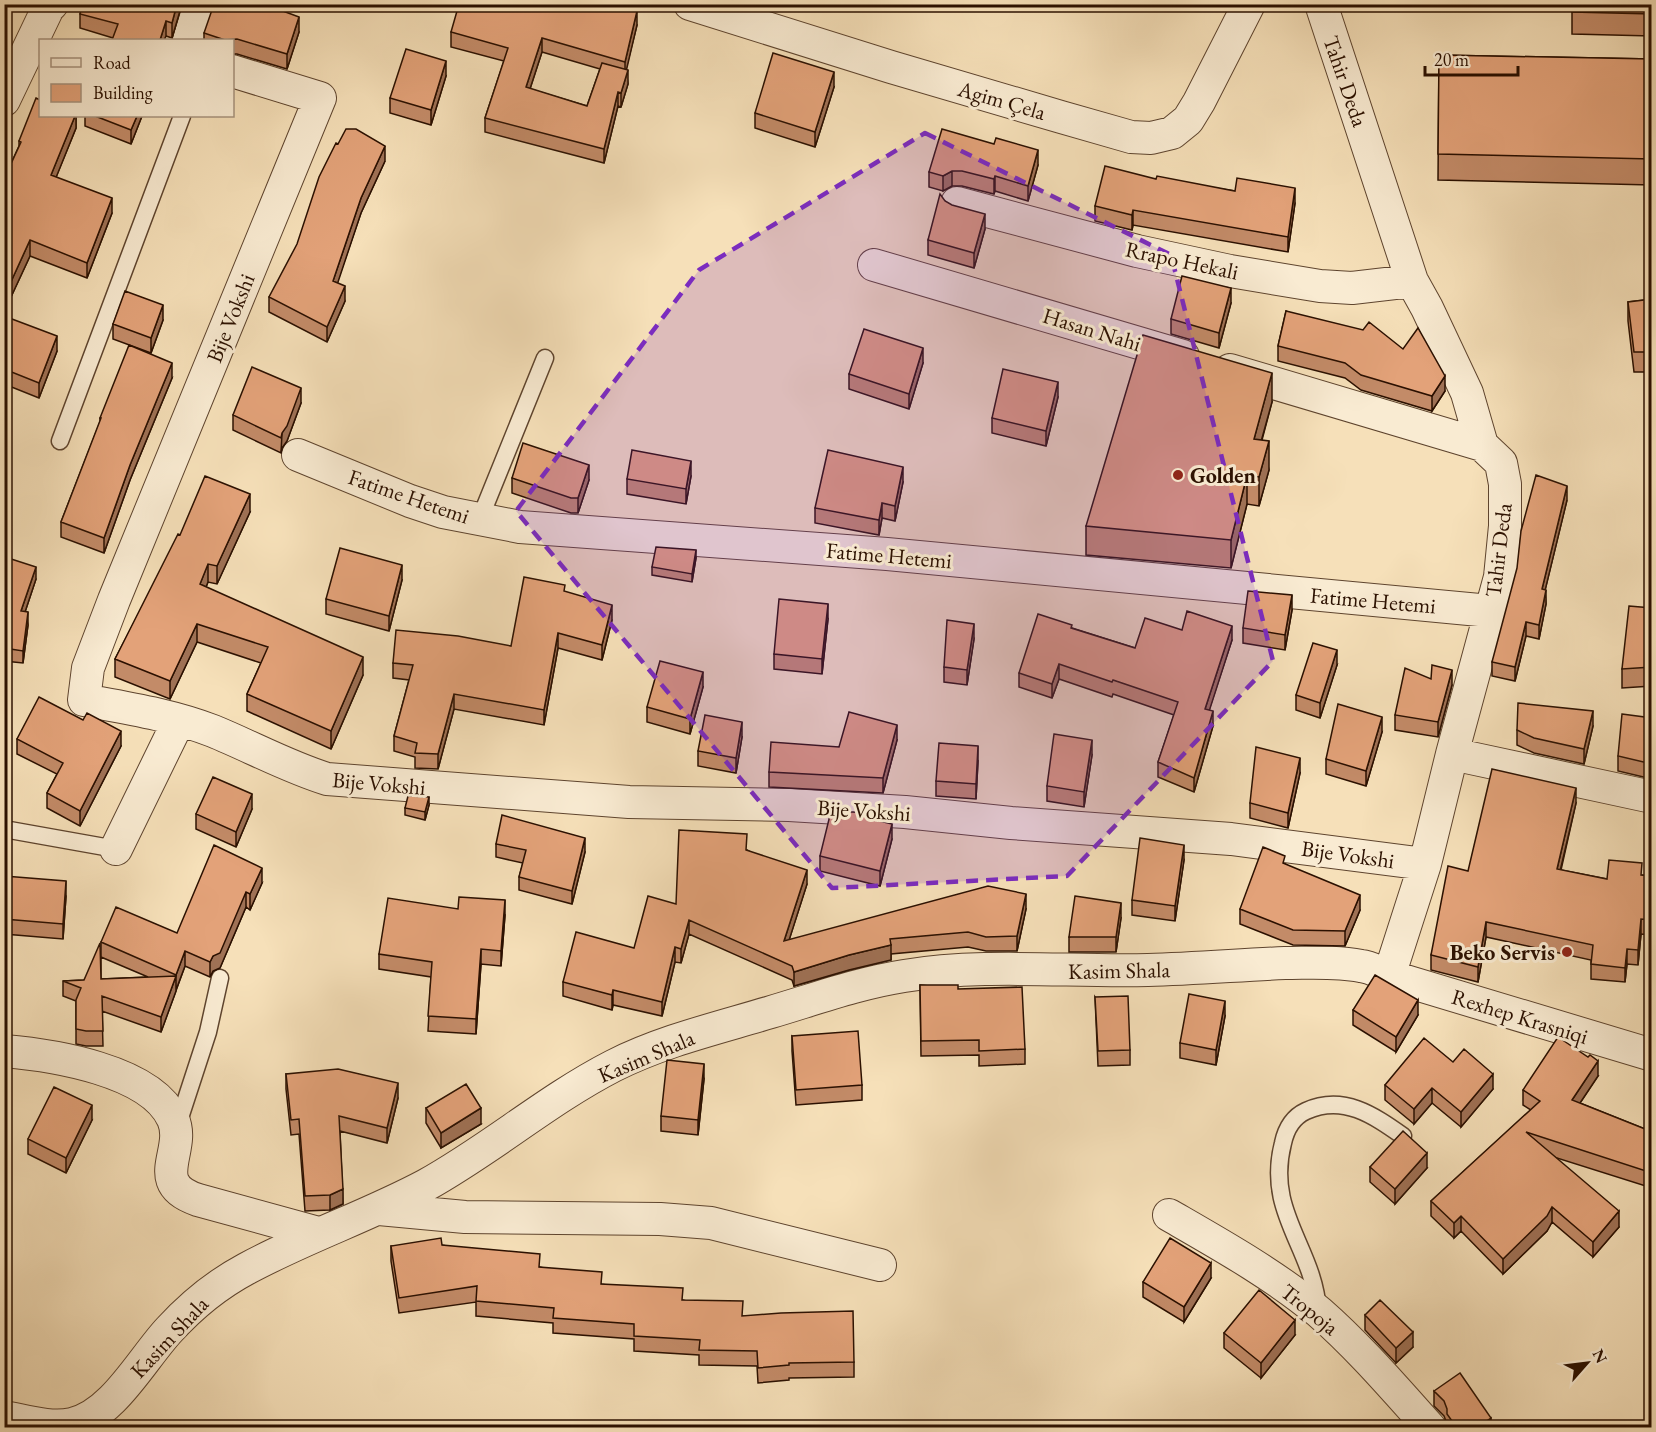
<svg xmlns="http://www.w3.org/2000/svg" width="1656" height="1432" viewBox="0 0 1656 1432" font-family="'EB Garamond',serif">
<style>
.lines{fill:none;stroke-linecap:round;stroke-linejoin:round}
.service-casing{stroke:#5e442e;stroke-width:19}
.minor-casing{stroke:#5e442e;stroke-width:34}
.service{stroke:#f9ebd2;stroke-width:16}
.minor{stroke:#f9ebd2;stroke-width:32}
.wall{fill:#c38b68;stroke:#2b1000;stroke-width:1.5;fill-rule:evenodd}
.shaded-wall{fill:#9f7155;stroke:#2b1000;stroke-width:1.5}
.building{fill:#e3a279;stroke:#2b1000;stroke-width:1.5}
.marked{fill:#7b2cbf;fill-opacity:0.2;stroke:#7b2cbf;stroke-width:4.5;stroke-dasharray:12 8;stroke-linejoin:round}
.poi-dot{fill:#8f2418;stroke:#f9ebd2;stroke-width:2}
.labels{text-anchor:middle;stroke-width:6;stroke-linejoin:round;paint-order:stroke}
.street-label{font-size:22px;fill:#2b1000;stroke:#f9ebd2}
.poi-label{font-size:22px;font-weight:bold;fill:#2b1000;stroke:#f9ebd2;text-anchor:start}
</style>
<rect width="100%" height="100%" fill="#f6e0b9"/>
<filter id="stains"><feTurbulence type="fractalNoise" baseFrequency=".00333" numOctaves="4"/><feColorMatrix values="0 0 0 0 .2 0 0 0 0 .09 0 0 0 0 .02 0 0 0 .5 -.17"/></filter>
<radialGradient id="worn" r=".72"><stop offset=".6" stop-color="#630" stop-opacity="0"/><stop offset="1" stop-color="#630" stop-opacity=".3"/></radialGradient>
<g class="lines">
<defs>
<path id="service" d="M 60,441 L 182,116
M 479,521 L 545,358
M 4,829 L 116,849
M 177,1127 L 208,1032 L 220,978
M 1318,1311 C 1314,1247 1265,1213 1283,1143 C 1286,1129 1293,1117 1306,1111 C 1343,1094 1373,1115 1403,1136"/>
<path id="minor" d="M 690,4 L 891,67 L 1061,117 L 1131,137 L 1151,138 L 1172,133 L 1188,120 L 1199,102 L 1249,4
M 1321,4 L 1412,281 L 1427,308 L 1467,393 L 1482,445 L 1501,463 L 1505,484 L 1505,526 L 1500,577 L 1452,754 L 1425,864 L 1389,976
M 189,40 L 200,4
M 232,71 L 320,98 L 114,600 L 88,668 L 84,700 C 127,708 172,715 213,731 C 252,747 288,767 327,779 L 629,802 L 789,805 L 905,812 L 1011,823 L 1231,839 L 1425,864
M 4,100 L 48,8 L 52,4
M 957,203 L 1137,251 L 1230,271 L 1320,286 L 1352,288 L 1412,281
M 874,265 L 1183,356
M 1230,370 L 1482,445
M 298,455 L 410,501 L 443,512 L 520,527 L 887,554 L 1490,611
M 1452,754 L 1652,797
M 116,849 L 179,720
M 4,1051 C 52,1055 151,1070 173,1119 C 187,1151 147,1183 198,1200 L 318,1233
M 379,1209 L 465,1217 L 660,1219 L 711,1223 L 880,1265
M 1169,1215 C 1221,1245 1273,1274 1319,1312 C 1359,1347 1394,1388 1430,1428
M 4,1417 C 26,1421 51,1429 72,1424 C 113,1415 142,1359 169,1330 C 191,1306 218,1284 246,1269 C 305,1237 368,1216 426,1185 C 491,1149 547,1100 613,1066 C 662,1041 718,1028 771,1012 C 815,999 859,983 904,976 C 984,963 1067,972 1148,970 C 1193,969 1239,965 1285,963 C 1310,963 1336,961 1361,966 C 1371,967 1380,973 1389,976 L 1652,1055"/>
</defs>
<use href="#service" class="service-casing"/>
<use href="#minor" class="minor-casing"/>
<use href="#service" class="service"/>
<use href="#minor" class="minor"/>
</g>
<path class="wall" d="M 182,4 L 172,38 L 166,36 L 164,40 L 112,40 L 113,38 L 80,28 L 80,14 Z
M 1572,4 L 1652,4 L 1652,36 L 1572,34 Z
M 637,25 L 626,69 L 628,84 L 621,107 L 618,106 L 604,163 L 485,132 L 485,118 L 504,61 L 451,47 L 451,32 ZM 542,52 L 600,69 L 587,106 L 530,89 Z
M 299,32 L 287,69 L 237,54 L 232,54 L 232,40 L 204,40 L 204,33 Z
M 1439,55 L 1652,59 L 1652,185 L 1438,180 Z
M 446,76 L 431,125 L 390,113 L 390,98 Z
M 834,87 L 815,147 L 755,128 L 755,113 Z
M 76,116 L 76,128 L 56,177 L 112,213 L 87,278 L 30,256 L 4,312 L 4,179 L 19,146 L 19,141 Z
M 85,116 L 142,116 L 131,144 L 85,126 Z
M 385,161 L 361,213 L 337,283 L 345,301 L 327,342 L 269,312 L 269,297 Z
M 1038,165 L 1028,201 L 995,191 L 994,194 L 962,186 L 952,186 L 943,191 L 929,187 L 929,172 Z
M 1156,179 L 1235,191 L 1295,203 L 1288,252 L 1133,225 L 1132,230 L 1095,221 L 1095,206 Z
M 945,201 L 985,229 L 974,268 L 928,255 L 928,240 Z
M 1652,299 L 1652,397 L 1649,372 L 1634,372 L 1628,321 L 1628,302 Z
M 1231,303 L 1219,348 L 1171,334 L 1171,319 Z
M 1286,311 L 1445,391 L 1432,411 L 1361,390 L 1345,378 L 1278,361 L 1278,346 Z
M 4,316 L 57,351 L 39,398 L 4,384 Z
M 163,320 L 151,353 L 113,339 L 113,324 Z
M 923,363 L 909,409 L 849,389 L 849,374 Z
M 172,378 L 130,480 L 104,553 L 61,537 L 61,522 L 100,422 L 100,418 Z
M 1058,397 L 1046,446 L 992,433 L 992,418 Z
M 1272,402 L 1262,440 L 1269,470 L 1259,506 L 1247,504 L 1231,568 L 1086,555 L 1086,526 Z
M 301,403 L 287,441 L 282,448 L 281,453 L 233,430 L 233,415 Z
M 691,476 L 686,504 L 627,494 L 627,479 Z
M 512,478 L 589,480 L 578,513 L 571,513 L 512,493 Z
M 903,482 L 895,521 L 882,518 L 879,535 L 815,523 L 815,508 Z
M 1567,500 L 1545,590 L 1546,604 L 1539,639 L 1526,636 L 1515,681 L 1492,676 L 1492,662 Z
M 250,512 L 217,584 L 208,582 L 206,587 L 363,675 L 331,749 L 247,711 L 247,694 L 261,663 L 197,642 L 170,699 L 115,677 L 115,659 L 180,535 Z
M 696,558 L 692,582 L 652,575 L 652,567 Z
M 4,559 L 36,579 L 25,612 L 28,625 L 23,663 L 4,661 Z
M 402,580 L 389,631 L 326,614 L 326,599 Z
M 565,592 L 612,620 L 602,660 L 558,648 L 544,725 L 454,709 L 438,769 L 415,768 L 415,757 L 394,751 L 394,736 L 409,680 L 393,678 L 393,663 L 511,646 Z
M 1652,608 L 1652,686 L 1622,688 L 1622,669 Z
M 1292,610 L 1285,650 L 1243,643 L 1243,628 Z
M 828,619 L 822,674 L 774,669 L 774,654 Z
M 1072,628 L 1135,648 L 1182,630 L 1232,640 L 1209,710 L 1213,726 L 1194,792 L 1158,777 L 1158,762 L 1174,715 L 1113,694 L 1112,697 L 1059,679 L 1052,698 L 1019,687 L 1019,673 Z
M 974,639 L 967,685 L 944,682 L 944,667 Z
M 1337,665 L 1320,718 L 1296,710 L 1296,695 Z
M 1431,679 L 1452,685 L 1438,737 L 1395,730 L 1395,715 Z
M 703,687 L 690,734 L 647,722 L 647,707 Z
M 1652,718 L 1652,779 L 1618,771 L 1618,756 Z
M 1593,726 L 1584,764 L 1534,753 L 1517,745 L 1517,730 Z
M 1382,732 L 1366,786 L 1326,774 L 1326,759 Z
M 742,737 L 736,773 L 698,766 L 698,751 Z
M 17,739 L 121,746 L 80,826 L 47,808 L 47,793 L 57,774 L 17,754 Z
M 897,740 L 883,793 L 769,787 L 769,772 L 839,747 Z
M 1092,755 L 1084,807 L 1047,801 L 1047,786 Z
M 978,761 L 976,799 L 936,796 L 936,781 Z
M 1300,773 L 1288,828 L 1250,818 L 1250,803 Z
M 1576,803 L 1561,870 L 1607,879 L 1642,875 L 1652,876 L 1652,935 L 1641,934 L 1638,965 L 1627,964 L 1625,982 L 1591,979 L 1591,960 L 1486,937 L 1478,982 L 1431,970 L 1431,955 L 1468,871 Z
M 429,805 L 425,820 L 405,815 L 405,808 Z
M 252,809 L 236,847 L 196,829 L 196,814 Z
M 873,820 L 892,839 L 880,886 L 820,871 L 820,856 Z
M 496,844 L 585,852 L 572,904 L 519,890 L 519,877 L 523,863 L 496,857 Z
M 747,850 L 807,884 L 789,940 L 1026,909 L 1017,951 L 986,951 L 968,947 L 891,954 L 891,960 L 849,970 L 794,986 L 792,980 L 689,934 L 681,963 L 675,962 L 662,1016 L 613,1005 L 612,1010 L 563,996 L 563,982 L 634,948 L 676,904 Z
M 1184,860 L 1175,921 L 1132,915 L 1132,900 Z
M 1285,864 L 1360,910 L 1345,946 L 1293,945 L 1240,924 L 1240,909 Z
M 4,876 L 66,896 L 63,939 L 4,934 Z
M 262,883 L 250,910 L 246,907 L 220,968 L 213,971 L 210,977 L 185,966 L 161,1032 L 102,1011 L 103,1046 L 86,1046 L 76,1044 L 76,1001 L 63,996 L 63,981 L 84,980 L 101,957 L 101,942 L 177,933 ZM 101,957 L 148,977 L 101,979 Z
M 458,909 L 505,915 L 501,966 L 481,964 L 476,1034 L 428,1031 L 431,977 L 379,969 L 379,954 Z
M 1121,918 L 1116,952 L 1069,952 L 1069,937 Z
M 920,985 L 958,989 L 1025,1049 L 1025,1064 L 979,1066 L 979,1055 L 921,1056 Z
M 1095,997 L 1130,1050 L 1130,1065 L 1098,1066 Z
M 1353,1010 L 1418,1015 L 1396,1052 L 1353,1025 Z
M 1225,1016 L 1216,1065 L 1180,1058 L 1180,1043 Z
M 792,1036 L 862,1085 L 862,1100 L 796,1105 L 792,1051 Z
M 1453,1062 L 1493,1089 L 1461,1127 L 1432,1103 L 1414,1124 L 1385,1100 L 1385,1085 Z
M 286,1074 L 398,1098 L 387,1143 L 340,1131 L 343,1204 L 330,1210 L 305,1211 L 299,1134 L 291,1135 L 286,1089 Z
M 1598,1076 L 1580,1103 L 1650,1131 L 1652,1124 L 1652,1188 L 1554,1157 L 1619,1227 L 1593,1257 L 1552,1222 L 1547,1231 L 1503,1274 L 1461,1231 L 1454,1238 L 1431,1216 L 1431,1201 L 1531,1110 L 1523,1105 L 1523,1090 Z
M 704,1079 L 698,1135 L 661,1131 L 661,1116 Z
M 426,1108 L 481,1124 L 441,1148 L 426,1123 Z
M 92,1120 L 66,1173 L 28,1154 L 28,1139 Z
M 1370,1167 L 1427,1168 L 1395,1204 L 1370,1182 Z
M 442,1245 L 540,1267 L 602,1284 L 683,1300 L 743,1316 L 854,1362 L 854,1377 L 789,1378 L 789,1380 L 758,1383 L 757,1366 L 699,1365 L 699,1355 L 634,1351 L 634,1339 L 553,1333 L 553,1323 L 476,1316 L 476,1302 L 399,1313 L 391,1261 L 391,1246 Z
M 1211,1278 L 1184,1322 L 1143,1297 L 1143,1282 Z
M 1365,1315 L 1413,1347 L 1396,1363 L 1365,1330 Z
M 1224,1333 L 1295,1335 L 1261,1378 L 1224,1348 Z
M 1434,1391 L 1491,1428 L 1447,1428 L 1447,1424 L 1444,1416 L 1434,1406 Z"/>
<path class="shaded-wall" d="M 177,4 L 182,4 L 172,38 L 172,23 Z
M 637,11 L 637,25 L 625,76 L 625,62 Z
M 299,17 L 299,32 L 287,69 L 287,54 Z
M 166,21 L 166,36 L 164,40 L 160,40 Z
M 542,38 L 542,52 L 526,101 L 526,87 Z
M 446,61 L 446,76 L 431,125 L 431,110 Z
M 628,70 L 628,84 L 621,107 L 621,93 Z
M 834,72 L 834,87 L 815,147 L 815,132 Z
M 618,92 L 618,106 L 604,163 L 604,149 Z
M 75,116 L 76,116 L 76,128 L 51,190 L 51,175 Z
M 137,116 L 142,116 L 131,144 L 131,130 Z
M 385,146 L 385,161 L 361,213 L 333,297 L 333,281 L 361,198 Z
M 1038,150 L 1038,165 L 1028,201 L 1028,186 Z
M 952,171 L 952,186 L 943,191 L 943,176 Z
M 995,176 L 995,191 L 994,194 L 994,179 Z
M 1295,188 L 1295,203 L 1288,252 L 1288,237 Z
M 112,198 L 112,213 L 87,278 L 87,263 Z
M 1133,210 L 1133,225 L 1132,230 L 1132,215 Z
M 985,214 L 985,229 L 974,268 L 974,253 Z
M 30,240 L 30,256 L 4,312 L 4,297 Z
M 345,286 L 345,301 L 327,342 L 327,327 Z
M 1231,288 L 1231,303 L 1219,348 L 1219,333 Z
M 163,305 L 163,320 L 151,353 L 151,338 Z
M 57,336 L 57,351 L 39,398 L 39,383 Z
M 923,348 L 923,363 L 909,409 L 909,394 Z
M 172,363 L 172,378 L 130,480 L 104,553 L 104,538 L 130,465 Z
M 1272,373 L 1272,402 L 1254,467 L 1254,439 Z
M 1445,376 L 1445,391 L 1432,411 L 1432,396 Z
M 1058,382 L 1058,397 L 1046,446 L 1046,431 Z
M 301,388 L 301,403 L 287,441 L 282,448 L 281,453 L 282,433 Z
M 1269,441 L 1269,470 L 1259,506 L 1259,477 Z
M 691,461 L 691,476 L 686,504 L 686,489 Z
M 589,465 L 589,480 L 578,513 L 578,498 Z
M 903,467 L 903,482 L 895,521 L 895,506 Z
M 1247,475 L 1247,504 L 1231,568 L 1231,540 Z
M 1567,486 L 1567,500 L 1542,603 L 1542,589 Z
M 250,494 L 250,512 L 217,584 L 217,566 Z
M 882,503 L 882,518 L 879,535 L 879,520 Z
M 696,550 L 696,558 L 692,582 L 692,574 Z
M 208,564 L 208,582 L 200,602 L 200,584 Z
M 402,565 L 402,580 L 389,631 L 389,616 Z
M 36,567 L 36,579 L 21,624 L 21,611 Z
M 1546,590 L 1546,604 L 1539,639 L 1539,625 Z
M 1292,595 L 1292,610 L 1285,650 L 1285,635 Z
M 828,604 L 828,619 L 822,674 L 822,659 Z
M 612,605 L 612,620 L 602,660 L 602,645 Z
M 28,612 L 28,625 L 23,663 L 23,651 Z
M 1526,622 L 1526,636 L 1515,681 L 1515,667 Z
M 197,624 L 197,642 L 170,699 L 170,681 Z
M 974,624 L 974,639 L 967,685 L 967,670 Z
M 1232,626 L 1232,640 L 1205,724 L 1205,709 Z
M 558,633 L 558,648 L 544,725 L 544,710 Z
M 1337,650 L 1337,665 L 1320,718 L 1320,703 Z
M 363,657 L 363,675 L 331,749 L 331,731 Z
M 1059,664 L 1059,679 L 1052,698 L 1052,684 Z
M 1452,670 L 1452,685 L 1438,737 L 1438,722 Z
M 703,672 L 703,687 L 690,734 L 690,719 Z
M 454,694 L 454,709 L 438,769 L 438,754 Z
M 1213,711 L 1213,726 L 1194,792 L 1194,778 Z
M 1593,711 L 1593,726 L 1584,764 L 1584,749 Z
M 1382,717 L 1382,732 L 1366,786 L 1366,771 Z
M 742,722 L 742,737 L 736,773 L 736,758 Z
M 897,725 L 897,740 L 883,793 L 883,778 Z
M 121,731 L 121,746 L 80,826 L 80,811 Z
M 1092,740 L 1092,755 L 1084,807 L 1084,792 Z
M 978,746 L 978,761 L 976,799 L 976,784 Z
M 1300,758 L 1300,773 L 1288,828 L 1288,813 Z
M 1576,788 L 1576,803 L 1557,884 L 1557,869 Z
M 252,794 L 252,809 L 236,847 L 236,832 Z
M 429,797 L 429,805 L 425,820 L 425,812 Z
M 892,824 L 892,839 L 880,886 L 880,871 Z
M 585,838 L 585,852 L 572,904 L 572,891 Z
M 1184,845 L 1184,860 L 1175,921 L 1175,906 Z
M 262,868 L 262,883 L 250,910 L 250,894 Z
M 807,870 L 807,884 L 784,956 L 784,941 Z
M 66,881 L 66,896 L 63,939 L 63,924 Z
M 246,892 L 246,907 L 220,968 L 213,971 L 210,977 L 210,962 Z
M 1026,894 L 1026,909 L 1017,951 L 1017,936 Z
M 1360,895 L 1360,910 L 1345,946 L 1345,931 Z
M 505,900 L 505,915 L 501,966 L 501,951 Z
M 1121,903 L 1121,918 L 1116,952 L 1116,937 Z
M 1641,919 L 1641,934 L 1638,965 L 1638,950 Z
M 689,920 L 689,934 L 681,963 L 681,949 Z
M 1486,922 L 1486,937 L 1478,982 L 1478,967 Z
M 891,945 L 891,960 L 849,970 L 794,986 L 794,972 L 849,955 Z
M 675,947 L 675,962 L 662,1016 L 662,1002 Z
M 481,949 L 481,964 L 476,1034 L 476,1019 Z
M 1627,949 L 1627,964 L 1625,982 L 1625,968 Z
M 185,951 L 185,966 L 176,990 L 176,975 Z
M 176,976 L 176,991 L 161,1032 L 161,1017 Z
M 7,981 L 7,996 L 4,1033 L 4,1018 Z
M 613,990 L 613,1005 L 612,1010 L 612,995 Z
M 1418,1000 L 1418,1015 L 1396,1052 L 1396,1037 Z
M 1225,1001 L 1225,1016 L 1216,1065 L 1216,1050 Z
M 1598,1061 L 1598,1076 L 1572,1115 L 1572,1100 Z
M 704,1064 L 704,1079 L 698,1135 L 698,1120 Z
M 1493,1074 L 1493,1089 L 1461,1127 L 1461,1112 Z
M 398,1083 L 398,1098 L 387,1143 L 387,1128 Z
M 1432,1088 L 1432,1103 L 1414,1124 L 1414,1109 Z
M 92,1105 L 92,1120 L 66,1173 L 66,1158 Z
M 481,1108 L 481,1124 L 441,1148 L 441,1133 Z
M 1427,1153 L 1427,1168 L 1395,1204 L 1395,1189 Z
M 343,1189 L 343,1204 L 330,1210 L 330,1195 Z
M 1552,1207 L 1552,1222 L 1547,1231 L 1503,1274 L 1503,1259 Z
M 1619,1211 L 1619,1227 L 1593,1257 L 1593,1242 Z
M 1461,1216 L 1461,1231 L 1454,1238 L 1454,1223 Z
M 1211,1263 L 1211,1278 L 1184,1322 L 1184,1307 Z
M 1295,1320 L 1295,1335 L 1261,1378 L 1261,1363 Z
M 1413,1332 L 1413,1347 L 1396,1363 L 1396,1348 Z
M 1491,1418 L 1491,1428 L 1476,1428 Z"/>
<path class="building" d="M 82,4 L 177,4 L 172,23 L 166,21 L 160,40 L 112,40 L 118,24 L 80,14 Z
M 214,4 L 264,4 L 299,17 L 287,54 L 237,39 L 225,40 L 204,33 Z
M 459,4 L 611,4 L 637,11 L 625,62 L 542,38 L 526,87 L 587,106 L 602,63 L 628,70 L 621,93 L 618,92 L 604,149 L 485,118 L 508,48 L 451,32 Z
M 1572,4 L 1652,4 L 1652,14 L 1572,12 Z
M 406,49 L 446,61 L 431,110 L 390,98 Z
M 773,53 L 834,72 L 815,132 L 755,113 Z
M 1439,55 L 1652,59 L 1652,159 L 1438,154 Z
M 36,98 L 40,100 L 40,116 L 75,116 L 51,175 L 112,198 L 87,263 L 30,240 L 4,297 L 4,179 L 21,142 L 19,141 Z
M 95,116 L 137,116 L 131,130 Z
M 346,129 L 356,129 L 385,146 L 361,198 L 333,281 L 345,286 L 327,327 L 269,297 L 297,244 L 319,177 L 336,143 L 338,144 Z
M 942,129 L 994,144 L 996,138 L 1038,150 L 1028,186 L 995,176 L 994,179 L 962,171 L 952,171 L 943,176 L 929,172 Z
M 1105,166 L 1156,179 L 1157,176 L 1235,191 L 1237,178 L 1295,188 L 1288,237 L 1133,210 L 1132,215 L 1095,206 Z
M 940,194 L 945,201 L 952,205 L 985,214 L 974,253 L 928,240 Z
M 1182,276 L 1231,288 L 1219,333 L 1171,319 Z
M 125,291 L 163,305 L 151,338 L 113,324 Z
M 1652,299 L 1652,378 L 1649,352 L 1634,352 L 1628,302 Z
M 1286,311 L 1363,330 L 1369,322 L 1403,349 L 1418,328 L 1445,376 L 1432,396 L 1361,375 L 1345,363 L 1278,346 Z
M 4,316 L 57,336 L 39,383 L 4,369 Z
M 864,329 L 923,348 L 909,394 L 849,374 Z
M 1143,335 L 1272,373 L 1254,439 L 1269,441 L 1259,477 L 1247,475 L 1231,540 L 1086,526 Z
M 129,345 L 172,363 L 130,465 L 104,538 L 61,522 L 101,418 L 100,418 Z
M 252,367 L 301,388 L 287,426 L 282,433 L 281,438 L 233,415 Z
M 1003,369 L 1058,382 L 1046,431 L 992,418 Z
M 523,443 L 589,465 L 578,498 L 571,498 L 512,478 Z
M 632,450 L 691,461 L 686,489 L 627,479 Z
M 828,450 L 903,467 L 895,506 L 882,503 L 879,520 L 815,508 Z
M 1651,455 L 1652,455 L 1652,505 Z
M 1536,475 L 1567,486 L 1542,589 L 1546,590 L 1539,625 L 1526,622 L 1515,667 L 1492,662 L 1517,568 L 1521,531 Z
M 205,476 L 250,494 L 217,566 L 208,564 L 200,584 L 363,657 L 331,731 L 247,694 L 268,647 L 197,624 L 170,681 L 115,659 L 178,534 L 180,535 Z
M 656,547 L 696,550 L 692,574 L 652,567 Z
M 340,548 L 402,565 L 389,616 L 326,599 Z
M 5,557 L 36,567 L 21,611 L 28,612 L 23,651 L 4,648 Z
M 524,577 L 565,585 L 564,591 L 612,605 L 602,645 L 558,633 L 544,710 L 454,694 L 438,754 L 415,753 L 417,743 L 394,736 L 413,665 L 393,663 L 396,630 L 458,636 L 511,646 Z
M 1248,591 L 1292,595 L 1285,635 L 1243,628 Z
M 779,599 L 828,604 L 822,659 L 774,654 Z
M 1629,606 L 1652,608 L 1652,667 L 1622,669 Z
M 1187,611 L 1232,626 L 1205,709 L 1213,711 L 1194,778 L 1158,762 L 1178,702 L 1113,680 L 1112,682 L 1059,664 L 1052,684 L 1019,673 L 1038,614 L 1072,625 L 1071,628 L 1135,648 L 1145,618 L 1182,630 Z
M 947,620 L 974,624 L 967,670 L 944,667 Z
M 1313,643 L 1337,650 L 1320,703 L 1296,695 Z
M 660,661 L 703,672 L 690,719 L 647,707 Z
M 1432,665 L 1452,670 L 1438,722 L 1395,715 L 1405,668 L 1431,679 Z
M 39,697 L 83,720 L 87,713 L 121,731 L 80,811 L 47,793 L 63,763 L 17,739 Z
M 1518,703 L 1593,711 L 1584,749 L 1534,738 L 1517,730 Z
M 1338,704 L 1382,717 L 1366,771 L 1326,759 Z
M 849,712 L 897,725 L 883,778 L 769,772 L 771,742 L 839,747 Z
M 1622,714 L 1652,718 L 1652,764 L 1618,756 Z
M 705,715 L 742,722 L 736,758 L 698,751 Z
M 1054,734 L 1092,740 L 1084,792 L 1047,786 Z
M 939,743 L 978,746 L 976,784 L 936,781 Z
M 1256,747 L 1300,758 L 1288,813 L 1250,803 Z
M 1492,769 L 1576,788 L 1557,869 L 1607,879 L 1609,860 L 1642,863 L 1641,875 L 1652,876 L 1652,920 L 1641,919 L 1638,950 L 1627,949 L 1625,968 L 1591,964 L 1593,945 L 1486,922 L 1478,967 L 1431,955 L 1448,866 L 1468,871 Z
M 213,777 L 252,794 L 236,832 L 196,814 Z
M 408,796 L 429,797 L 425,812 L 405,808 Z
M 831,811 L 873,813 L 871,819 L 892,824 L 880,871 L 820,856 Z
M 502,815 L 585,838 L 572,891 L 519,877 L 526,850 L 496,844 Z
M 679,830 L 747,834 L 746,850 L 807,870 L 784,941 L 988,886 L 1026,894 L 1017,936 L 986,937 L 968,932 L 890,939 L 891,945 L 849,955 L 794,972 L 792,966 L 689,920 L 681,949 L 675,947 L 662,1002 L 613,990 L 612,995 L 563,982 L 576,932 L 634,948 L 648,896 L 676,904 Z
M 1140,838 L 1184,845 L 1175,906 L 1132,900 Z
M 214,845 L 262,868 L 250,894 L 246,892 L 220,953 L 213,956 L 210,962 L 185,951 L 176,975 L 101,942 L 116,907 L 177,933 Z
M 1263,847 L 1285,856 L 1283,863 L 1360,895 L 1345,931 L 1293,930 L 1240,909 Z
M 4,876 L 66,881 L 63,924 L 4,919 Z
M 1075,896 L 1121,903 L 1116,937 L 1069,937 Z
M 459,897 L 505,900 L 501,951 L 481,949 L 476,1019 L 428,1016 L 432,962 L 379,954 L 388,898 L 458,909 Z
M 100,943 L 101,979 L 176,976 L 161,1017 L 102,996 L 103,1031 L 86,1031 L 76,1029 L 76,1000 L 81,988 L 63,981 L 84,980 Z
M 1375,975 L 1418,1000 L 1396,1037 L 1353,1010 Z
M 4,981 L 7,981 L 4,1018 Z
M 920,985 L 958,985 L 958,989 L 1022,987 L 1025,1049 L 979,1051 L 979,1040 L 921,1041 Z
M 1189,994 L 1225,1001 L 1216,1050 L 1180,1043 Z
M 1128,996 L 1130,1050 L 1098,1051 L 1095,997 Z
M 858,1031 L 862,1085 L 796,1090 L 792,1036 Z
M 1558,1037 L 1588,1057 L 1590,1055 L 1598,1061 L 1572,1100 L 1650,1131 L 1652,1124 L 1652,1173 L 1526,1132 L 1619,1211 L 1593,1242 L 1552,1207 L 1547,1216 L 1503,1259 L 1461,1216 L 1454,1223 L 1431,1201 L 1540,1101 L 1523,1090 Z
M 1424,1038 L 1453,1062 L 1464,1049 L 1493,1074 L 1461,1112 L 1432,1088 L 1414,1109 L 1385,1085 Z
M 667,1060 L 704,1064 L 698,1120 L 661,1116 Z
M 338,1069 L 398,1083 L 387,1128 L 339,1116 L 343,1189 L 330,1195 L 305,1196 L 299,1119 L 291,1120 L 286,1074 Z
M 466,1084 L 481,1108 L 441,1133 L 426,1108 Z
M 54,1087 L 92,1105 L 66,1158 L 28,1139 Z
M 1403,1131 L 1427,1153 L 1395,1189 L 1370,1167 Z
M 441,1238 L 442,1245 L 540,1254 L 539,1267 L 602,1272 L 601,1284 L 683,1288 L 682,1300 L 743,1301 L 742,1316 L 781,1313 L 853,1311 L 854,1362 L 789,1363 L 789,1365 L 758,1368 L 757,1351 L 699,1350 L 700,1340 L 634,1336 L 634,1324 L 553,1318 L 554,1308 L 476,1301 L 477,1286 L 399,1298 L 391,1246 Z
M 1170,1238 L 1211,1263 L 1184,1307 L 1143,1282 Z
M 1259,1290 L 1295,1320 L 1261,1363 L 1224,1333 Z
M 1380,1300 L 1413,1332 L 1396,1348 L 1365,1315 Z
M 1460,1373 L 1491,1418 L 1476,1428 L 1457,1428 L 1447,1414 L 1447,1409 L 1444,1401 L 1434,1391 Z
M 1388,1423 L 1391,1428 L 1381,1428 Z"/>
<path class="marked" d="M 925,133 L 1171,255 L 1273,661 L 1067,876 L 832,888 L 516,511 L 699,270 Z"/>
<g class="poi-dot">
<circle cx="1178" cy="475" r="6"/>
<circle cx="1567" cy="952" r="6"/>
</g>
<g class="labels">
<g class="street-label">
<text transform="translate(1346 81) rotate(71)" y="8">Tahir Deda</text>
<text transform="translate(1002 100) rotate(16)" y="8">Agim Çela</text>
<text transform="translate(1182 260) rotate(12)" y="8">Rrapo Hekali</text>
<text transform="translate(230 318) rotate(-68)" y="8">Bije Vokshi</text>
<text transform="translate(1092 329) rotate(17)" y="8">Hasan Nahi</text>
<text transform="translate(409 496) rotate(19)" y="8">Fatime Hetemi</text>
<text transform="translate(1498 550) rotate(-83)" y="8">Tahir Deda</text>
<text transform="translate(889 555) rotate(5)" y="8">Fatime Hetemi</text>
<text transform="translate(1373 600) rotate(5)" y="8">Fatime Hetemi</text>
<text transform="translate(379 783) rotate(5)" y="8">Bije Vokshi</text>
<text transform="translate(864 810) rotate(4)" y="8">Bije Vokshi</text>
<text transform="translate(1348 854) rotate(8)" y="8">Bije Vokshi</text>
<text transform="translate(1119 970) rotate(-1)" y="8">Kasim Shala</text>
<text transform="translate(1520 1016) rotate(17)" y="8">Rexhep Krasniqi</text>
<text transform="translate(646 1056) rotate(-23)" y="8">Kasim Shala</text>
<text transform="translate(1310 1309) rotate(39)" y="8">Tropoja</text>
<text transform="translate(169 1337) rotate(-47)" y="8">Kasim Shala</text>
</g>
<g class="poi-label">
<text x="1190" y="483">Golden</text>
<text x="1555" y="960" text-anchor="end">Beko Servis</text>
</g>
</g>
<rect width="1656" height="1432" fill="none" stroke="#f6e0b9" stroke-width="24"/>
<rect x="6" y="6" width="1644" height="1420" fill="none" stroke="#2b1000" stroke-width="3"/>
<rect x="12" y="12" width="1632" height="1408" fill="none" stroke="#2b1000" stroke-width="1.5"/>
<rect x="39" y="39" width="195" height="78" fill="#f9ebd2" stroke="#a7937e" stroke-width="1.5"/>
<rect x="51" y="58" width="30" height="9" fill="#f9ebd2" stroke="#a7937e" stroke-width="1.5"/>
<text x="93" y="69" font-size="18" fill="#2b1000">Road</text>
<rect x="51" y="84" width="30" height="18" fill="#e3a279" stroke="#a7937e" stroke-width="1.5"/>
<text x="93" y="99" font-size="18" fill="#2b1000">Building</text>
<g transform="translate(1587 1363) rotate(62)" stroke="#f9ebd2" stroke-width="4.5" paint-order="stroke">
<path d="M0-4.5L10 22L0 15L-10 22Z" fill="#2b1000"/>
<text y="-9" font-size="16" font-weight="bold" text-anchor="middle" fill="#2b1000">N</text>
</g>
<path d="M1425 66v9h93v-9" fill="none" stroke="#2b1000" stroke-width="3"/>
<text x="1434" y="66" font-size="18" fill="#2b1000" stroke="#f9ebd2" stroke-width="4.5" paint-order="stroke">20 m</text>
<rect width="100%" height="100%" filter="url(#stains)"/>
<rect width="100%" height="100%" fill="url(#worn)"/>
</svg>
